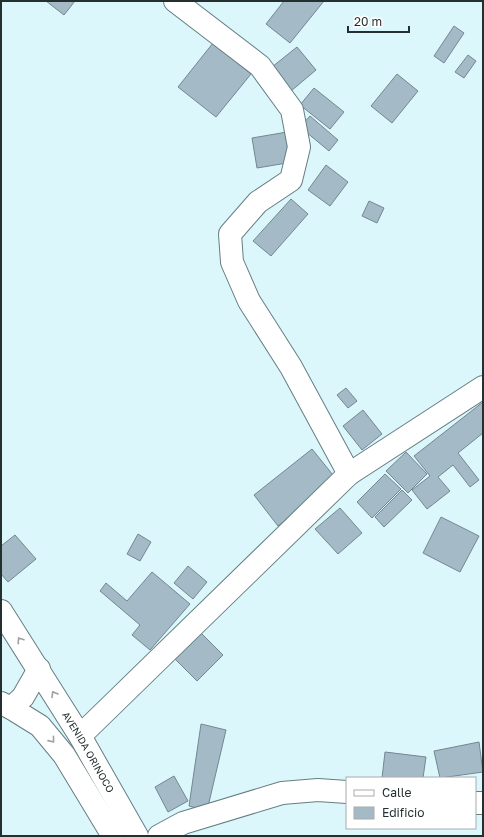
<svg xmlns="http://www.w3.org/2000/svg" width="484" height="837" viewBox="0 0 484 837" font-family="'Golos Text',sans-serif">
<style>
.building{fill:#a4bac6;stroke:#728792}
.lines{fill:none;stroke-linecap:round;stroke-linejoin:round}
.minor-casing{stroke:#657e82;stroke-width:24}
.minor{stroke:#fff;stroke-width:22}
.oneway{stroke:#9ca1a2}
.labels{text-anchor:middle;stroke-width:3;stroke-linejoin:round;paint-order:stroke}
.street-label{font-size:10px;fill:#242f30;stroke:#fff}
</style>
<rect width="100%" height="100%" fill="#dcf7fb"/>
<path class="building" d="M 46,1 L 75,1 L 64,15 Z
M 284,1 L 324,1 L 290,43 L 266,24 Z
M 454,26 L 464,33 L 444,63 L 434,56 Z
M 213,43 L 251,74 L 216,117 L 178,87 Z
M 297,47 L 316,70 L 291,91 L 272,67 Z
M 468,55 L 476,61 L 464,78 L 455,72 Z
M 397,74 L 418,91 L 392,123 L 371,106 Z
M 314,88 L 344,112 L 330,129 L 300,105 Z
M 310,116 L 338,140 L 329,151 L 300,127 Z
M 287,132 L 293,162 L 257,168 L 252,138 Z
M 326,165 L 348,182 L 330,206 L 308,190 Z
M 291,199 L 308,214 L 271,256 L 253,241 Z
M 369,201 L 384,208 L 377,223 L 362,216 Z
M 346,388 L 357,401 L 348,408 L 337,395 Z
M 483,402 L 483,433 L 458,453 L 479,480 L 470,487 L 453,465 L 438,477 L 450,491 L 427,509 L 412,490 L 430,476 L 414,456 Z
M 363,410 L 382,434 L 362,450 L 343,426 Z
M 312,449 L 337,480 L 278,526 L 254,495 Z
M 406,452 L 427,474 L 408,493 L 386,471 Z
M 385,474 L 401,489 L 372,518 L 357,502 Z
M 402,490 L 412,500 L 384,527 L 375,517 Z
M 340,508 L 362,533 L 338,554 L 315,529 Z
M 441,517 L 479,536 L 460,572 L 423,553 Z
M 138,534 L 151,542 L 140,561 L 127,554 Z
M 15,535 L 36,559 L 8,582 L 1,574 L 1,546 Z
M 188,566 L 207,582 L 193,599 L 174,583 Z
M 152,572 L 190,604 L 150,650 L 132,635 L 140,625 L 100,591 L 106,583 L 127,601 Z
M 201,633 L 223,655 L 197,681 L 175,659 Z
M 201,724 L 226,730 L 207,811 L 189,806 Z
M 479,742 L 483,772 L 440,778 L 434,751 Z
M 385,752 L 426,757 L 423,778 L 382,778 Z
M 174,776 L 188,801 L 168,812 L 155,787 Z"/>
<g class="lines">
<defs>
<g id="minor">
<path d="M 175,1 L 260,66 L 292,110 L 299,147 L 291,180 L 258,202 L 230,234 L 232,262 L 249,301 L 291,367 L 349,474"/>
<path id="s1" d="M 1,611 L 80,736 L 137,836"/>
<path d="M 1,703 L 11,708 L 23,697 L 39,669"/>
<path d="M 11,708 L 40,726 L 64,755 L 113,836"/>
<path d="M 80,736 L 349,474 L 483,387"/>
<path d="M 475,803 L 483,803"/>
<path d="M 159,836 L 183,823 L 282,793 L 318,790 L 347,792"/>
</g>
</defs>
<use href="#minor" class="minor-casing"/>
<use href="#minor" class="minor"/>
</g>
<defs><path id="oneway-chevron" d="M-2-3.5L2.5 0L-2 3.5" fill="none" stroke-width="1.6" stroke-linecap="round" stroke-linejoin="round"/></defs>
<g class="oneway">
<use href="#oneway-chevron" transform="translate(20 640) rotate(-123)"/>
<use href="#oneway-chevron" transform="translate(54 694) rotate(-121)"/>
<use href="#oneway-chevron" transform="translate(52 740) rotate(51)"/>
</g>
<g class="labels">
<g class="street-label">
<text dy="4" stroke="none"><textPath href="#s1" startOffset="166">AVENIDA ORINOCO</textPath></text>
</g>
</g>
<rect width="484" height="837" fill="none" stroke="#242f30" stroke-width="4"/>
<rect x="346" y="777" width="130" height="52" fill="#ffffff" stroke="#a7acac"/>
<rect x="354" y="790" width="20" height="6" fill="#ffffff" stroke="#a7acac"/>
<text x="382" y="797" font-size="12" fill="#242f30">Calle</text>
<rect x="354" y="807" width="20" height="12" fill="#a4bac6" stroke="#a7acac"/>
<text x="382" y="817" font-size="12" fill="#242f30">Edificio</text>
<path d="M348 26v6h61v-6" fill="none" stroke="#242f30" stroke-width="2"/>
<text x="354" y="26" font-size="12" fill="#242f30" stroke="#ffffff" stroke-width="3" paint-order="stroke">20 m</text>
</svg>
